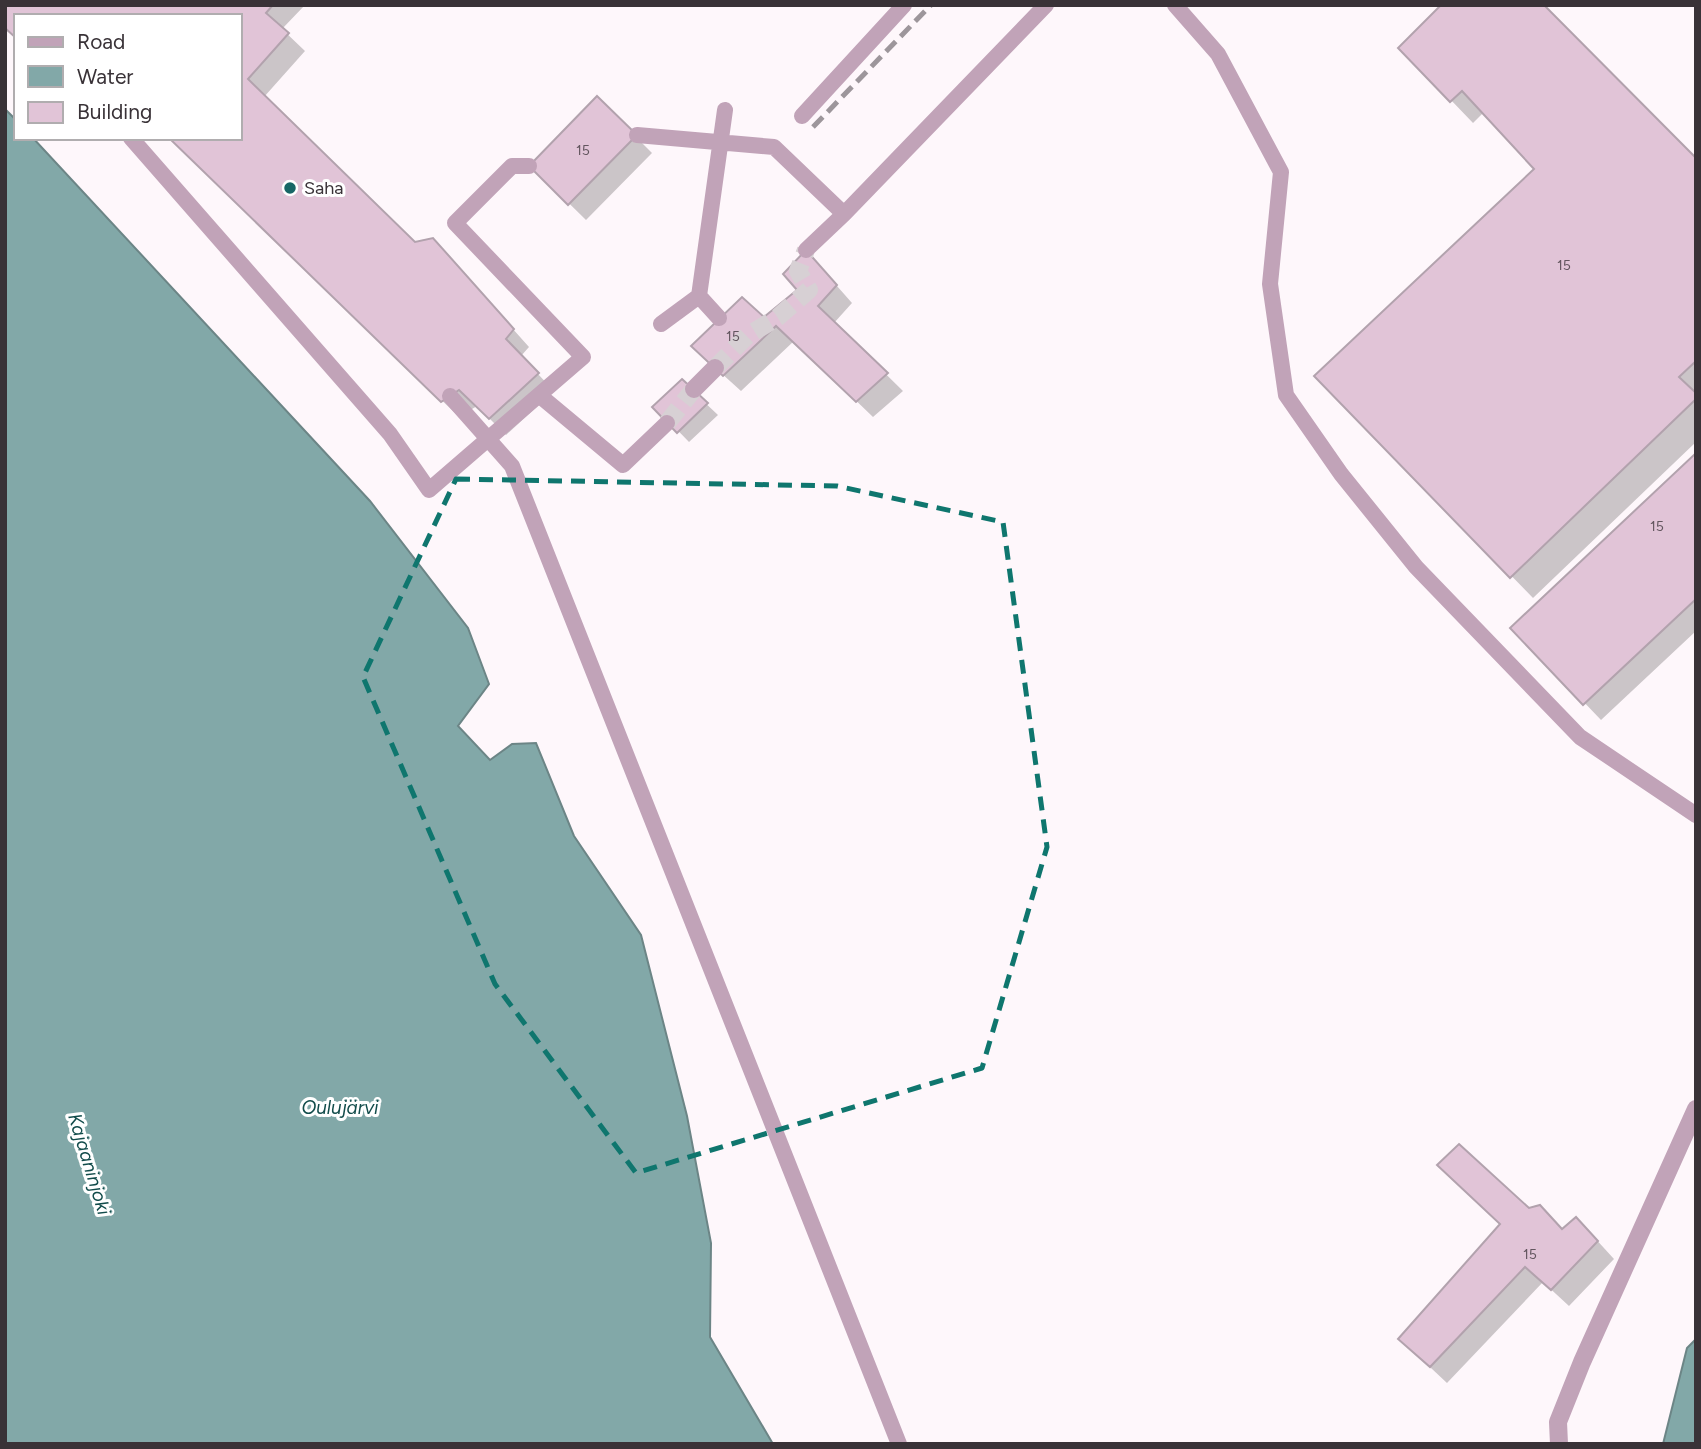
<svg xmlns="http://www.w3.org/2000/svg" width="1701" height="1449" viewBox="0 0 1701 1449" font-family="Figtree,sans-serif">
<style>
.water{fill:#82a8a8;stroke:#6c8586;stroke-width:2}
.shadow{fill:#0003}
.building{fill:#e1c4d7;stroke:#b2a2ad;stroke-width:2}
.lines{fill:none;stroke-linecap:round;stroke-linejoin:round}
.minor-tunnel{stroke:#d7d0d4;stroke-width:18;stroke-dasharray:18 9;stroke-linecap:butt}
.service{stroke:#c1a3b8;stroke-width:16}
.minor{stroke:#c1a3b8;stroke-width:18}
.rail{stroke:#9d969b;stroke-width:5;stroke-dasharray:14 7;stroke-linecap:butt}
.marked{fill:none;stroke:#0f766e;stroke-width:5;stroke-dasharray:14 9;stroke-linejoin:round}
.poi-dot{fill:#186666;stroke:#fff;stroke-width:2.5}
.labels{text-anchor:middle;stroke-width:6;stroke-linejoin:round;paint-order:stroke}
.number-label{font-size:14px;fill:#63565f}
.poi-label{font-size:18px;fill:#393237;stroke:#fff;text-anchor:start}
.water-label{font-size:19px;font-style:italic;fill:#124c4b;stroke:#fff}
</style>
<rect width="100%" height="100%" fill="#fef7fb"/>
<path class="water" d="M 5,109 L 16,120 L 16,138 L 33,138 L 370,501 L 468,628 L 489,684 L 458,726 L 490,760 L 512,744 L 536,743 L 574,836 L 641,935 L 687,1116 L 711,1243 L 710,1337 L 773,1444 L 5,1444 Z
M 1696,1339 L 1696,1444 L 1663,1444 L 1687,1348 Z"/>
<path class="shadow" d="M 5,5 L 305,5 L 282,29 L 305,51 L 264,97 L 415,244 L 449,257 L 529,347 L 521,356 L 554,391 L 506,435 L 477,406 L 459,417 L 171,138 L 240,138 L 240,16 L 16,16 Z
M 1401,48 L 1696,161 L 1696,442 L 1533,598 L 1316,376 L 1536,169 L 1484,112 L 1473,123 Z
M 597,98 L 652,153 L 586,220 L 531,166 Z
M 822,269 L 852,303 L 834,323 L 903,391 L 873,417 L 794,341 L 741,391 L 710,363 Z
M 682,381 L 718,415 L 689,442 L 655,407 Z
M 1696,456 L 1696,631 L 1601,720 L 1513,628 Z
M 1528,1210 L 1563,1231 L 1593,1236 L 1614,1259 L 1569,1306 L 1543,1282 L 1447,1383 L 1400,1339 Z"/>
<path class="building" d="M 5,5 L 273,5 L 266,13 L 289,33 L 248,79 L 415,242 L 433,238 L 514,329 L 506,339 L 539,373 L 489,419 L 459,390 L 441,402 L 169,138 L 240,138 L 240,16 L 16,16 L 16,38 L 5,28 Z
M 1441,5 L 1544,5 L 1696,158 L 1696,361 L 1679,377 L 1696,393 L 1696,399 L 1510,578 L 1314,376 L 1534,169 L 1462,91 L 1450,102 L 1398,48 Z
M 597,96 L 637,135 L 568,205 L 529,166 Z
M 806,250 L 837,285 L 818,306 L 888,373 L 856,402 L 776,326 L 723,376 L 691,346 L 742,297 L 764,317 L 797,290 L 783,274 Z
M 682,379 L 708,403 L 677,433 L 652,407 Z
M 1696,453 L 1696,599 L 1583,705 L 1510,628 Z
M 1459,1144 L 1529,1208 L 1540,1205 L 1562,1229 L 1576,1217 L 1598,1241 L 1551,1290 L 1525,1267 L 1430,1367 L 1398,1339 L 1500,1224 L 1437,1165 Z"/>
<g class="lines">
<path class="minor-tunnel" d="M 715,368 L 747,336 L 778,317 L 809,290 L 798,271 L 806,250
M 667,423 L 694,389"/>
<path class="service" d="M 1175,5 L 1218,54 L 1281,172 L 1270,284 L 1286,395 L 1341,474 L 1416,567 L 1580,737 L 1696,815
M 802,116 L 904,5
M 637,135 L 774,147 L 844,214 L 1046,5
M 131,138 L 390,434 L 429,490 L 583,357 L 455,223 L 512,166 L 529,166
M 806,250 L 844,214
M 719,318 L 699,296 L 725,110
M 661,324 L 699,296
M 539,395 L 623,465 L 667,423
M 450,396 L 512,466 L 899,1444"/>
<path class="minor" d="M 694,389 L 715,368
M 1559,1444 L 1558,1422 L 1582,1362 L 1696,1109"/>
<path class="rail" d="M 813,127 L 931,5"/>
</g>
<path class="marked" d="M 456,479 L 837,486 L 1003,522 L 1047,847 L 982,1068 L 636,1173 L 495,984 L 363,677 Z"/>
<circle class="poi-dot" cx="290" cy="188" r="7"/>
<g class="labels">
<g class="number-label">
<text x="583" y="155">15</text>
<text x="1564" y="270">15</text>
<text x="733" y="341">15</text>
<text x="1657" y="531">15</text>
<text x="1530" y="1259">15</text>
</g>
<g class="poi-label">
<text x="304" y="194">Saha</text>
</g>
<g class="water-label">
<text x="340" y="1114">Oulujärvi</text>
<text transform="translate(90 1164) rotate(73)" y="7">Kajaaninjoki</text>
</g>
</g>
<rect width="1701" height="1449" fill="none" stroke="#393237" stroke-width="14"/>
<rect x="14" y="14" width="228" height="126" fill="#ffffff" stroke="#b0adaf" stroke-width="2"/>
<rect x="28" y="37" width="35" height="10" fill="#c1a3b8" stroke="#b0adaf" stroke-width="2"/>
<text x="77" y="49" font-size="21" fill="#393237">Road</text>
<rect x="28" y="66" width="35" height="21" fill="#82a8a8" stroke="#b0adaf" stroke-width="2"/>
<text x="77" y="84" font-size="21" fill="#393237">Water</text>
<rect x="28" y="102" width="35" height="21" fill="#e1c4d7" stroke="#b0adaf" stroke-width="2"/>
<text x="77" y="119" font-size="21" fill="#393237">Building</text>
</svg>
